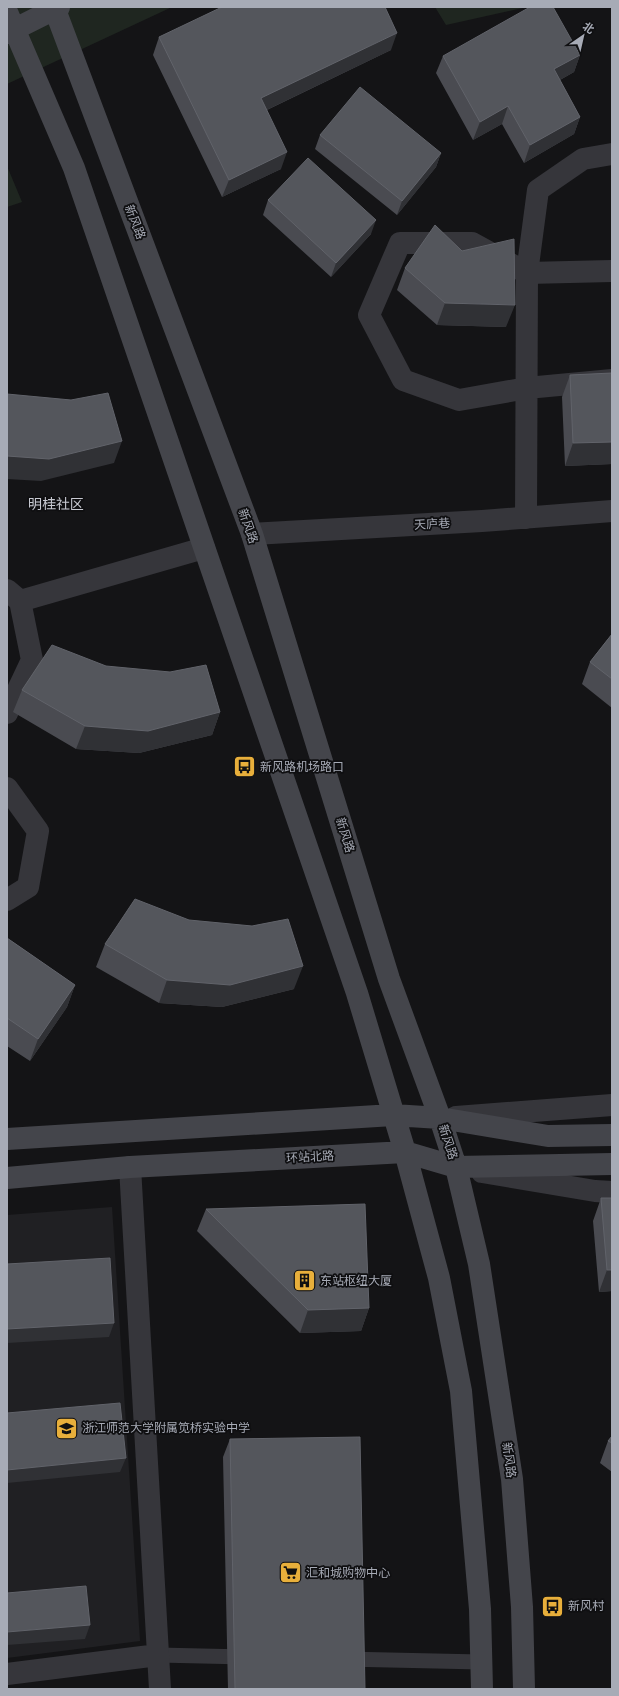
<svg xmlns="http://www.w3.org/2000/svg" width="619" height="1696" viewBox="0 0 619 1696" font-family="'Work Sans','Noto Sans SC',sans-serif">
<style>
.built{fill:#202023}
.green{fill:#1f2620}
.lines{fill:none;stroke-linecap:round;stroke-linejoin:round}
.service{stroke:#36363b;stroke-width:15}
.minor{stroke:#36363b;stroke-width:22}
.tertiary{stroke:#36363b;stroke-width:22}
.secondary{stroke:#44454b;stroke-width:22}
.wall{fill:#4a4b51}
.shaded-wall{fill:#303135}
.building{fill:#54565c;stroke:#61636a}
.labels{text-anchor:middle;stroke-width:3.5;stroke-linejoin:round;paint-order:stroke}
.street-label{font-size:12px;fill:#a7abb6;stroke:#0f0f11}
.poi-label{font-size:12px;fill:#a7abb6;stroke:#0f0f11;text-anchor:start}
.quarter-label{font-size:14px;fill:#c8cad2;stroke:#0f0f11}
</style>
<rect width="100%" height="100%" fill="#141416"/>
<path class="built" d="M 112,1207 L 140,1641 L 7,1658 L 7,1215 Z"/>
<path class="green" d="M 7,7 L 172,7 L 7,84 Z
M 435,7 L 527,7 L 446,25 Z
M 7,166 L 22,202 L 7,207 Z"/>
<g class="lines">
<path class="service" d="M 158,1655 L 246,1657
M 344,1659 L 481,1662"/>
<path class="minor" d="M 612,271 L 527,273 L 472,243 L 400,243 L 369,315 L 403,380 L 459,400 L 527,388 L 612,380
M 526,518 L 527,273 L 538,190 L 583,159 L 612,154
M 252,534 L 482,521 L 612,511
M 7,590 L 20,601 L 32,660 L 7,713
M 20,601 L 204,548
M 7,788 L 38,831 L 28,887 L 7,900
M 130,1167 L 160,1689
M 7,1674 L 158,1655"/>
<path class="tertiary" d="M 456,1117 L 612,1105
M 482,1172 L 595,1191 L 612,1192"/>
<path class="secondary" d="M 54,7 L 252,534 L 389,979 L 440,1118 L 456,1167 L 479,1264 L 512,1479 L 522,1607 L 524,1689
M 7,12 L 74,168 L 357,993 L 405,1152 L 439,1278 L 461,1391 L 480,1609 L 482,1689
M 7,33 L 59,7
M 7,1139 L 393,1115 L 440,1118 L 548,1136 L 612,1135
M 7,1178 L 130,1167 L 405,1152 L 456,1167 L 612,1164"/>
</g>
<path class="wall" d="M 159,37 L 391,50 L 267,110 L 281,169 L 222,197 L 153,55 Z
M 580,55 L 574,72 L 560,80 L 580,117 L 574,134 L 524,163 L 502,124 L 473,140 L 436,73 L 443,56 Z
M 320,135 L 441,153 L 436,167 L 397,215 L 315,149 Z
M 268,200 L 371,234 L 331,277 L 263,215 Z
M 405,268 L 506,327 L 437,325 L 397,290 Z
M 612,373 L 612,464 L 565,466 L 562,397 L 570,375 Z
M 612,634 L 612,708 L 582,684 L 590,662 Z
M 22,690 L 220,712 L 212,735 L 139,753 L 76,749 L 13,712 Z
M 7,938 L 75,985 L 67,1007 L 30,1061 L 7,1046 Z
M 105,944 L 294,989 L 222,1007 L 159,1003 L 96,967 Z
M 601,1198 L 612,1198 L 612,1291 L 599,1292 L 593,1221 Z
M 206,1209 L 369,1308 L 361,1331 L 300,1333 L 197,1231 Z
M 612,1436 L 612,1472 L 600,1463 L 608,1441 Z
M 230,1439 L 365,1689 L 228,1689 L 223,1457 Z"/>
<path class="shaded-wall" d="M 397,33 L 391,50 L 254,116 L 261,98 Z
M 580,55 L 574,72 L 547,87 L 554,69 Z
M 508,106 L 502,124 L 473,140 L 480,122 Z
M 580,117 L 574,134 L 524,163 L 530,145 Z
M 287,152 L 281,169 L 222,197 L 229,180 Z
M 441,153 L 436,167 L 397,215 L 402,201 Z
M 376,220 L 371,234 L 331,277 L 336,263 Z
M 445,303 L 515,305 L 506,327 L 437,325 Z
M 122,441 L 114,463 L 41,481 L 7,479 L 7,456 Z
M 612,442 L 612,464 L 565,466 L 573,443 Z
M 220,712 L 212,735 L 139,753 L 76,749 L 85,726 Z
M 303,966 L 294,989 L 222,1007 L 159,1003 L 167,980 Z
M 75,985 L 67,1007 L 30,1061 L 38,1039 Z
M 607,1270 L 612,1270 L 612,1291 L 599,1292 Z
M 369,1308 L 361,1331 L 300,1333 L 308,1310 Z
M 114,1323 L 109,1337 L 7,1343 L 7,1329 Z
M 126,1458 L 120,1472 L 7,1483 L 7,1470 Z
M 90,1625 L 85,1639 L 7,1645 L 7,1632 Z"/>
<path class="building" d="M 222,7 L 385,7 L 397,33 L 261,98 L 287,152 L 229,180 L 159,37 Z
M 530,7 L 553,7 L 580,55 L 554,69 L 580,117 L 530,145 L 508,106 L 480,122 L 443,56 Z
M 360,87 L 441,153 L 402,201 L 320,135 Z
M 308,158 L 376,220 L 336,263 L 268,200 Z
M 435,225 L 462,251 L 514,239 L 515,305 L 445,303 L 405,268 Z
M 612,373 L 612,442 L 573,443 L 570,375 Z
M 108,393 L 122,441 L 49,459 L 7,456 L 7,394 L 71,400 Z
M 612,634 L 612,679 L 590,662 Z
M 52,645 L 106,666 L 170,672 L 206,665 L 220,712 L 148,731 L 85,726 L 22,690 Z
M 135,899 L 189,920 L 252,926 L 288,919 L 303,966 L 230,985 L 167,980 L 105,944 Z
M 7,938 L 75,985 L 38,1039 L 7,1018 Z
M 601,1198 L 612,1198 L 612,1270 L 607,1270 Z
M 365,1204 L 369,1308 L 308,1310 L 206,1209 Z
M 110,1258 L 114,1323 L 7,1329 L 7,1264 Z
M 120,1403 L 126,1458 L 7,1470 L 7,1413 Z
M 612,1436 L 612,1443 L 608,1441 Z
M 360,1437 L 365,1689 L 235,1689 L 230,1439 Z
M 86,1586 L 90,1625 L 7,1632 L 7,1593 Z"/>
<defs>
<symbol id="bus-square" viewBox="-11 -11 22 22"><rect x="-9" y="-9" width="18" height="18" rx="4" fill="#e8af3b" stroke="#0f0f11"/><path d="M-5-6H5V4H4V6H2V4H-2V6H-4V4H-5ZM-3.5-4V0h7V-4ZM-3.5 1.2v1.5H-2V1.2ZM2 1.2v1.5H3.5V1.2Z" fill="#111"/></symbol>
<symbol id="building-square" viewBox="-11 -11 22 22"><rect x="-9" y="-9" width="18" height="18" rx="4" fill="#e8af3b" stroke="#0f0f11"/><path d="M-4-6H4V6H1V3H-1V6H-4ZM-2.5-4.3h1.7v1.8h-1.7ZM.8-4.3h1.7v1.8H.8ZM-2.5-1h1.7V.8h-1.7ZM.8-1h1.7V.8H.8Z" fill="#111"/></symbol>
<symbol id="school-square" viewBox="-11 -11 22 22"><rect x="-9" y="-9" width="18" height="18" rx="4" fill="#e8af3b" stroke="#0f0f11"/><path d="M0-5L7-2L0 1L-7-2ZM-4 1L0 2.5L4 1V4Q0 6-4 4Z" fill="#111"/></symbol>
<symbol id="supermarket-square" viewBox="-11 -11 22 22"><rect x="-9" y="-9" width="18" height="18" rx="4" fill="#e8af3b" stroke="#0f0f11"/><path d="M-6-5.5h2.5l.6 2H6L4.5 2H-2.5L-4.4-4H-6ZM-1.5 3.2a1.3 1.3 0 1 0 .1 0ZM3 3.2a1.3 1.3 0 1 0 .1 0Z" fill="#111"/></symbol>
</defs>
<g fill-rule="evenodd">
<use href="#bus-square" x="232" y="754" width="25" height="25"/>
<use href="#building-square" x="292" y="1268" width="25" height="25"/>
<use href="#school-square" x="54" y="1416" width="25" height="25"/>
<use href="#supermarket-square" x="278" y="1560" width="25" height="25"/>
<use href="#bus-square" x="540" y="1594" width="25" height="25"/>
</g>
<g class="labels">
<g class="street-label">
<text transform="translate(135 222) rotate(69)" y="4">新风路</text>
<text transform="translate(432 524) rotate(-3)" y="4">天庐巷</text>
<text transform="translate(248 526) rotate(71)" y="4">新风路</text>
<text transform="translate(345 835) rotate(73)" y="4">新风路</text>
<text transform="translate(448 1142) rotate(72)" y="4">新风路</text>
<text transform="translate(310 1157) rotate(-3)" y="4">环站北路</text>
<text transform="translate(509 1460) rotate(82)" y="4">新风路</text>
</g>
<g class="poi-label">
<text x="260" y="771">新风路机场路口</text>
<text x="320" y="1285">东站枢纽大厦</text>
<text x="82" y="1432">浙江师范大学附属笕桥实验中学</text>
<text x="306" y="1577">汇和城购物中心</text>
<text x="568" y="1610">新风村</text>
</g>
<g class="quarter-label">
<text x="56" y="509">明桂社区</text>
</g>
</g>
<rect width="619" height="1696" fill="none" stroke="#a7abb6" stroke-width="16"/>
<g transform="translate(583 36) rotate(34)" stroke="#0f0f11" stroke-width="3" paint-order="stroke">
<path d="M0-3L7 15L0 10L-7 15Z" fill="#a7abb6"/>
<text y="-6" font-size="11" font-weight="bold" text-anchor="middle" fill="#a7abb6">北</text>
</g>
</svg>
